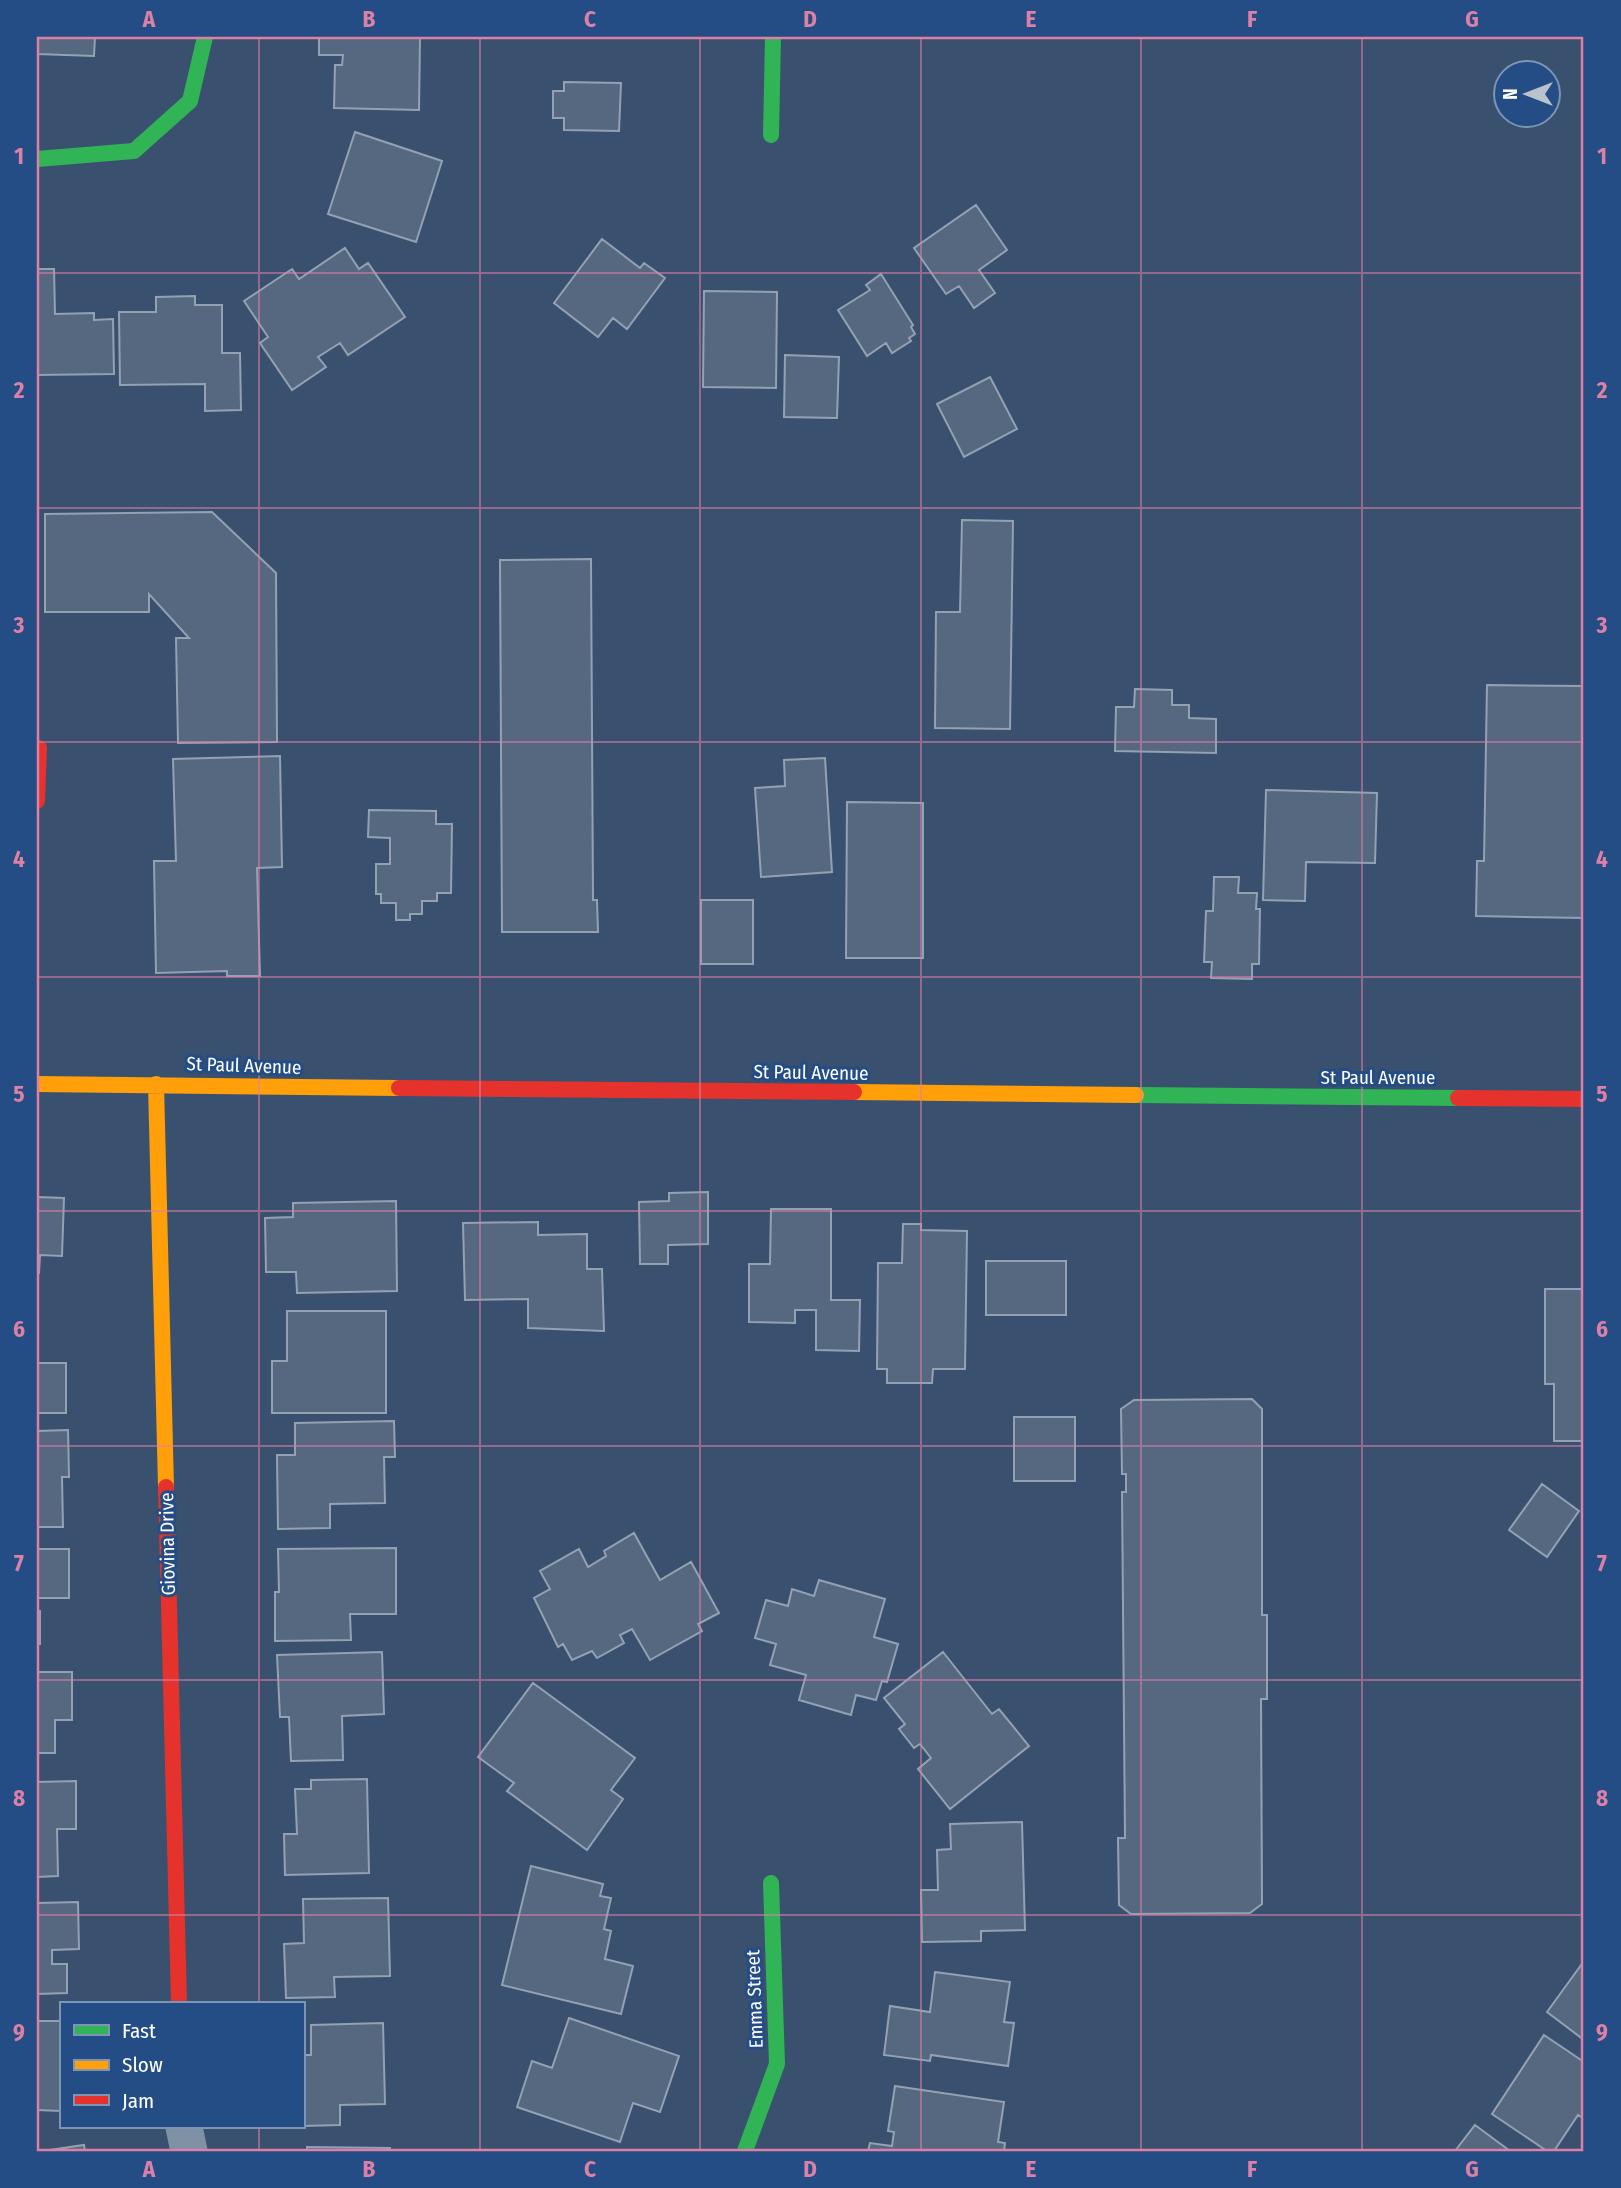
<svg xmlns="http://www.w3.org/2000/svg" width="1621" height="2188" viewBox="0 0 1621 2188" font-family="'Fira Sans Condensed',sans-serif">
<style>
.building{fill:#566780;stroke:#94a1b3;stroke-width:2}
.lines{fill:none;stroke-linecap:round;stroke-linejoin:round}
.street{stroke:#8090a5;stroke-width:37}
.fast{stroke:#30b455;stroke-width:16}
.slow{stroke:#ff9f0a;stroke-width:16}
.jam{stroke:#e5322d;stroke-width:16}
.grid{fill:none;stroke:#dd80a5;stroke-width:2;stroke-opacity:0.55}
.labels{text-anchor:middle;stroke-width:6;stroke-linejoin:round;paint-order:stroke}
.street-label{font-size:19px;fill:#fff;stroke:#244d85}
.neatline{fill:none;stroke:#dd80a5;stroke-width:2.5}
.grid-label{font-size:23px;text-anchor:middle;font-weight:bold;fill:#dd80a5}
</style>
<rect width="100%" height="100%" fill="#3a506f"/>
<path class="building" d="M 37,37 L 95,37 L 94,56 L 37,54 Z
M 319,37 L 420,37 L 419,110 L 334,108 L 335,65 L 342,65 L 343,55 L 319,55 Z
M 564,82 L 621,83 L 619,131 L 564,130 L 564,118 L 553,118 L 553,91 L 564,91 Z
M 355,132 L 442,161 L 416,242 L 328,214 Z
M 976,205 L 1007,250 L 979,270 L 995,293 L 974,308 L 959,286 L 946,294 L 914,248 Z
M 602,239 L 640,268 L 644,263 L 665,278 L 627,329 L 613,318 L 598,337 L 554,303 Z
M 345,248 L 359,269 L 368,263 L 405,317 L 348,355 L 340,343 L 318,357 L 326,367 L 292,390 L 260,343 L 268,337 L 244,301 L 292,269 L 299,279 Z
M 37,269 L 54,269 L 55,314 L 94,313 L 94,320 L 113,319 L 114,374 L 37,375 Z
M 881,274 L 913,325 L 911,327 L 915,334 L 909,338 L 911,341 L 892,353 L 886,343 L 867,356 L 838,310 L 870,290 L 866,285 Z
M 704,291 L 777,292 L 776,388 L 703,387 Z
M 195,296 L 195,305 L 222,305 L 222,353 L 240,353 L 241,410 L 205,411 L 205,384 L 120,385 L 119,312 L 156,312 L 156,297 Z
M 785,355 L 839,357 L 837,418 L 784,417 Z
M 990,377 L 1017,429 L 964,457 L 937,404 Z
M 212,512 L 276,573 L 277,742 L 178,743 L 176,638 L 189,638 L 149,594 L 149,612 L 45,612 L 45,514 Z
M 962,520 L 1013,521 L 1010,729 L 935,728 L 936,612 L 960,612 Z
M 591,559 L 593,900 L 597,900 L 598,932 L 502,932 L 500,560 Z
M 1487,685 L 1584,686 L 1584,918 L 1476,916 L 1477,861 L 1484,861 Z
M 1135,689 L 1172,690 L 1172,705 L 1189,705 L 1189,718 L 1216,719 L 1216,753 L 1115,751 L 1116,707 L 1134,707 Z
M 280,756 L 282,867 L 257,868 L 260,976 L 227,976 L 227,971 L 156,973 L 154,861 L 176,861 L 173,759 Z
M 825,758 L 832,872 L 761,877 L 755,788 L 785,786 L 784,760 Z
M 1266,790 L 1377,793 L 1375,863 L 1306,862 L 1305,901 L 1263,900 Z
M 847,802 L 923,803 L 923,958 L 846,958 Z
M 369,810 L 436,811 L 436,824 L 452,824 L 451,893 L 437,893 L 437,901 L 422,901 L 422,914 L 410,914 L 410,920 L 396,920 L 396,903 L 381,903 L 381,894 L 376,894 L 376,864 L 390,864 L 390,838 L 368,837 Z
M 1214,877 L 1239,877 L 1238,893 L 1257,893 L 1256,909 L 1260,909 L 1259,964 L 1252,964 L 1252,979 L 1211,978 L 1212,962 L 1204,962 L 1206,911 L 1213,911 Z
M 701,900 L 753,900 L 753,964 L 701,964 Z
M 708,1192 L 708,1244 L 668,1245 L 668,1264 L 640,1264 L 639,1202 L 669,1201 L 669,1193 Z
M 37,1197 L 64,1198 L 62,1256 L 40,1255 L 39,1273 L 37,1273 Z
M 396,1201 L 397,1291 L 297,1293 L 296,1272 L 266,1272 L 265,1218 L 293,1217 L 293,1203 Z
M 771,1209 L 831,1209 L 831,1300 L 860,1300 L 859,1351 L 816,1350 L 816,1310 L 795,1310 L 795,1323 L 749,1322 L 749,1264 L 770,1264 Z
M 538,1222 L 538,1235 L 587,1234 L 587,1269 L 602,1269 L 604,1331 L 528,1328 L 528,1299 L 465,1300 L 463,1223 Z
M 903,1224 L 921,1224 L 921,1230 L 967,1231 L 965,1369 L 933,1369 L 932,1383 L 887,1383 L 887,1369 L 877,1369 L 878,1263 L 902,1263 Z
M 986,1261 L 1066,1261 L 1066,1315 L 986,1315 Z
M 1545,1289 L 1584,1289 L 1584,1441 L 1554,1441 L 1554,1384 L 1545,1384 Z
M 287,1311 L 386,1311 L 386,1413 L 272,1413 L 272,1361 L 287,1361 Z
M 37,1363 L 66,1363 L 66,1413 L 37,1413 Z
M 1252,1399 L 1262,1409 L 1262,1615 L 1267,1615 L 1267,1699 L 1261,1699 L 1262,1904 L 1250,1913 L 1131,1914 L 1119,1905 L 1118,1838 L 1125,1838 L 1122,1492 L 1126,1492 L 1126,1474 L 1122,1474 L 1121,1409 L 1134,1400 Z
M 1014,1417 L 1075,1417 L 1075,1481 L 1014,1481 Z
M 394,1421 L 395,1457 L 384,1457 L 385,1503 L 330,1504 L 330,1528 L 278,1529 L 277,1455 L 295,1455 L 295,1423 Z
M 68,1430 L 69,1477 L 62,1477 L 63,1527 L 37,1527 L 37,1431 Z
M 1542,1484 L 1579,1511 L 1547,1557 L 1509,1530 Z
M 634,1533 L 660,1580 L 691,1562 L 719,1613 L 698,1624 L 702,1631 L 650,1660 L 632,1629 L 620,1635 L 624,1643 L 597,1658 L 592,1651 L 572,1660 L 563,1644 L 558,1647 L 534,1598 L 550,1589 L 540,1571 L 579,1549 L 588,1567 L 606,1556 L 604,1551 Z
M 396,1548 L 396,1614 L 350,1614 L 351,1640 L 275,1641 L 275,1592 L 279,1592 L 278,1549 Z
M 37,1549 L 69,1549 L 69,1598 L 37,1598 Z
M 819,1580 L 885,1599 L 874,1637 L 898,1644 L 887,1682 L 882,1681 L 876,1700 L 856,1695 L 851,1715 L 799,1700 L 806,1675 L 770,1665 L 776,1644 L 755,1638 L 766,1600 L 788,1606 L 792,1589 L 814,1596 Z
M 37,1611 L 40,1611 L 40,1644 L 37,1644 Z
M 382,1652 L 384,1714 L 342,1716 L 343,1760 L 291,1761 L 289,1717 L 280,1717 L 277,1655 Z
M 943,1652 L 992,1714 L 999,1709 L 1029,1746 L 950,1809 L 918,1769 L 931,1758 L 920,1744 L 914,1748 L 899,1729 L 905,1724 L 884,1698 Z
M 37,1672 L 72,1672 L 72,1720 L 55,1720 L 55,1753 L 37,1753 Z
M 533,1683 L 635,1758 L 611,1790 L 623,1799 L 587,1850 L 507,1791 L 514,1783 L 478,1757 Z
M 367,1779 L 369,1873 L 285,1875 L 284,1834 L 297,1834 L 295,1789 L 311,1789 L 311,1780 Z
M 76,1781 L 76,1829 L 57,1829 L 58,1876 L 37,1877 L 37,1782 Z
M 1022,1822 L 1025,1930 L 981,1931 L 981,1941 L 922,1942 L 921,1890 L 938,1890 L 937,1850 L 951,1849 L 950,1824 Z
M 531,1866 L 603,1884 L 600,1896 L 611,1898 L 604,1929 L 611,1931 L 605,1959 L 633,1966 L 621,2014 L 502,1985 Z
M 388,1898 L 390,1976 L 334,1977 L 335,1997 L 286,1998 L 284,1944 L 304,1943 L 303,1899 Z
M 78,1902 L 79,1949 L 52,1950 L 52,1964 L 67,1964 L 67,1993 L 37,1994 L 37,1903 Z
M 1584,1961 L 1584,2040 L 1547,2012 Z
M 935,1972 L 1010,1982 L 1004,2022 L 1014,2023 L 1008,2066 L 931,2055 L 930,2061 L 884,2055 L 890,2006 L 930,2012 Z
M 569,2018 L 679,2056 L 660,2112 L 633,2103 L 620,2142 L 517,2107 L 532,2061 L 552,2068 Z
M 38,2021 L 61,2021 L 61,2111 L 37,2110 Z
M 383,2023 L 385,2104 L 340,2105 L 340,2125 L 303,2126 L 303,2055 L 311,2055 L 311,2025 Z
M 1544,2035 L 1584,2062 L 1584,2119 L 1578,2115 L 1554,2151 L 1547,2151 L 1492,2114 Z
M 895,2086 L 1004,2102 L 998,2142 L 1005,2143 L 1004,2151 L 868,2151 L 870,2143 L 892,2146 L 894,2132 L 888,2131 Z
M 1475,2125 L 1510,2151 L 1455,2151 Z
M 84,2145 L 85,2151 L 43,2151 Z
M 307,2147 L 390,2148 L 390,2151 L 307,2151 Z"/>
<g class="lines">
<path class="street" d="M 184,2127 L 189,2151"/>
<path class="fast" d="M 771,135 L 773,37
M 37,159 L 134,151 L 190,101 L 205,37
M 1136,1095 L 1458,1098
M 745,2151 L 777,2064 L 771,1883"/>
<path class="slow" d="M 37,1084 L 399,1088
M 156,1084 L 166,1487
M 854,1092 L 1136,1095"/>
<path class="jam" d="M 37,801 L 39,748
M 399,1088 L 854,1092
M 1458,1098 L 1584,1099
M 166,1487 L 179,2004"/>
</g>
<path class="grid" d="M 259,37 L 259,2004M 480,37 L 480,2151M 700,37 L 700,2151M 921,37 L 921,2151M 1141,37 L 1141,2151M 1362,37 L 1362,2151M 37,273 L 1584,273M 37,508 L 1584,508M 37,742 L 1584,742M 37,977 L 1584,977M 37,1211 L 1584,1211M 37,1446 L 1584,1446M 37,1680 L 1584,1680M 37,1915 L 1584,1915M 259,2127 L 259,2151"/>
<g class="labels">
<g class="street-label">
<text transform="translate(244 1065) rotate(2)" y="7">St Paul Avenue</text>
<text transform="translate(811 1072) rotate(1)" y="7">St Paul Avenue</text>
<text x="1378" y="1084">St Paul Avenue</text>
<text transform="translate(167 1544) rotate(-91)" y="7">Giovina Drive</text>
<text transform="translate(754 1999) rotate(-92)" y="7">Emma Street</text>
</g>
</g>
<rect width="1621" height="2188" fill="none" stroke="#244d85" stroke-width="77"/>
<rect x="60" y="2002" width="245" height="126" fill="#244d85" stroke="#7c94b6" stroke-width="2"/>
<rect x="74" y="2025" width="35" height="10" fill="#30b455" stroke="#7c94b6" stroke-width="2"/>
<text x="122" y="2038" font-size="21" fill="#ffffff">Fast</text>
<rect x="74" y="2060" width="35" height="10" fill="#ff9f0a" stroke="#7c94b6" stroke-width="2"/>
<text x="122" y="2072" font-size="21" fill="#ffffff">Slow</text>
<rect x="74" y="2095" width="35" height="10" fill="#e5322d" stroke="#7c94b6" stroke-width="2"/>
<text x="122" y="2108" font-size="21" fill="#ffffff">Jam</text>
<g transform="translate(1527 94) rotate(270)"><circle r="33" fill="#244d85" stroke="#7c94b6" stroke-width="2"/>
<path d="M0-5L12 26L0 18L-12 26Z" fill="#bac2cd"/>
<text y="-10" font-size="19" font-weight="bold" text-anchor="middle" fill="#ffffff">N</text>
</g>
<rect x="38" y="38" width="1544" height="2112" class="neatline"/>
<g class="grid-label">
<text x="149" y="27">A</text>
<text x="369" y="27">B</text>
<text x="590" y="27">C</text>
<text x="810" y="27">D</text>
<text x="1031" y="27">E</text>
<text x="1252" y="27">F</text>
<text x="1472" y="27">G</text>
<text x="19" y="164">1</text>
<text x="1602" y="164">1</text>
<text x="19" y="398">2</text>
<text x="1602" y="398">2</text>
<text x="19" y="633">3</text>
<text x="1602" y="633">3</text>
<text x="19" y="867">4</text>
<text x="1602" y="867">4</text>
<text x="19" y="1102">5</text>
<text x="1602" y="1102">5</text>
<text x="19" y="1337">6</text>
<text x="1602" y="1337">6</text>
<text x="19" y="1571">7</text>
<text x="1602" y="1571">7</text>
<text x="19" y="1806">8</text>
<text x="1602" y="1806">8</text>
<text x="19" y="2040">9</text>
<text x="1602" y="2040">9</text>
<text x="149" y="2177">A</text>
<text x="369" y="2177">B</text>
<text x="590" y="2177">C</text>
<text x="810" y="2177">D</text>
<text x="1031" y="2177">E</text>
<text x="1252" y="2177">F</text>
<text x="1472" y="2177">G</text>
</g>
</svg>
